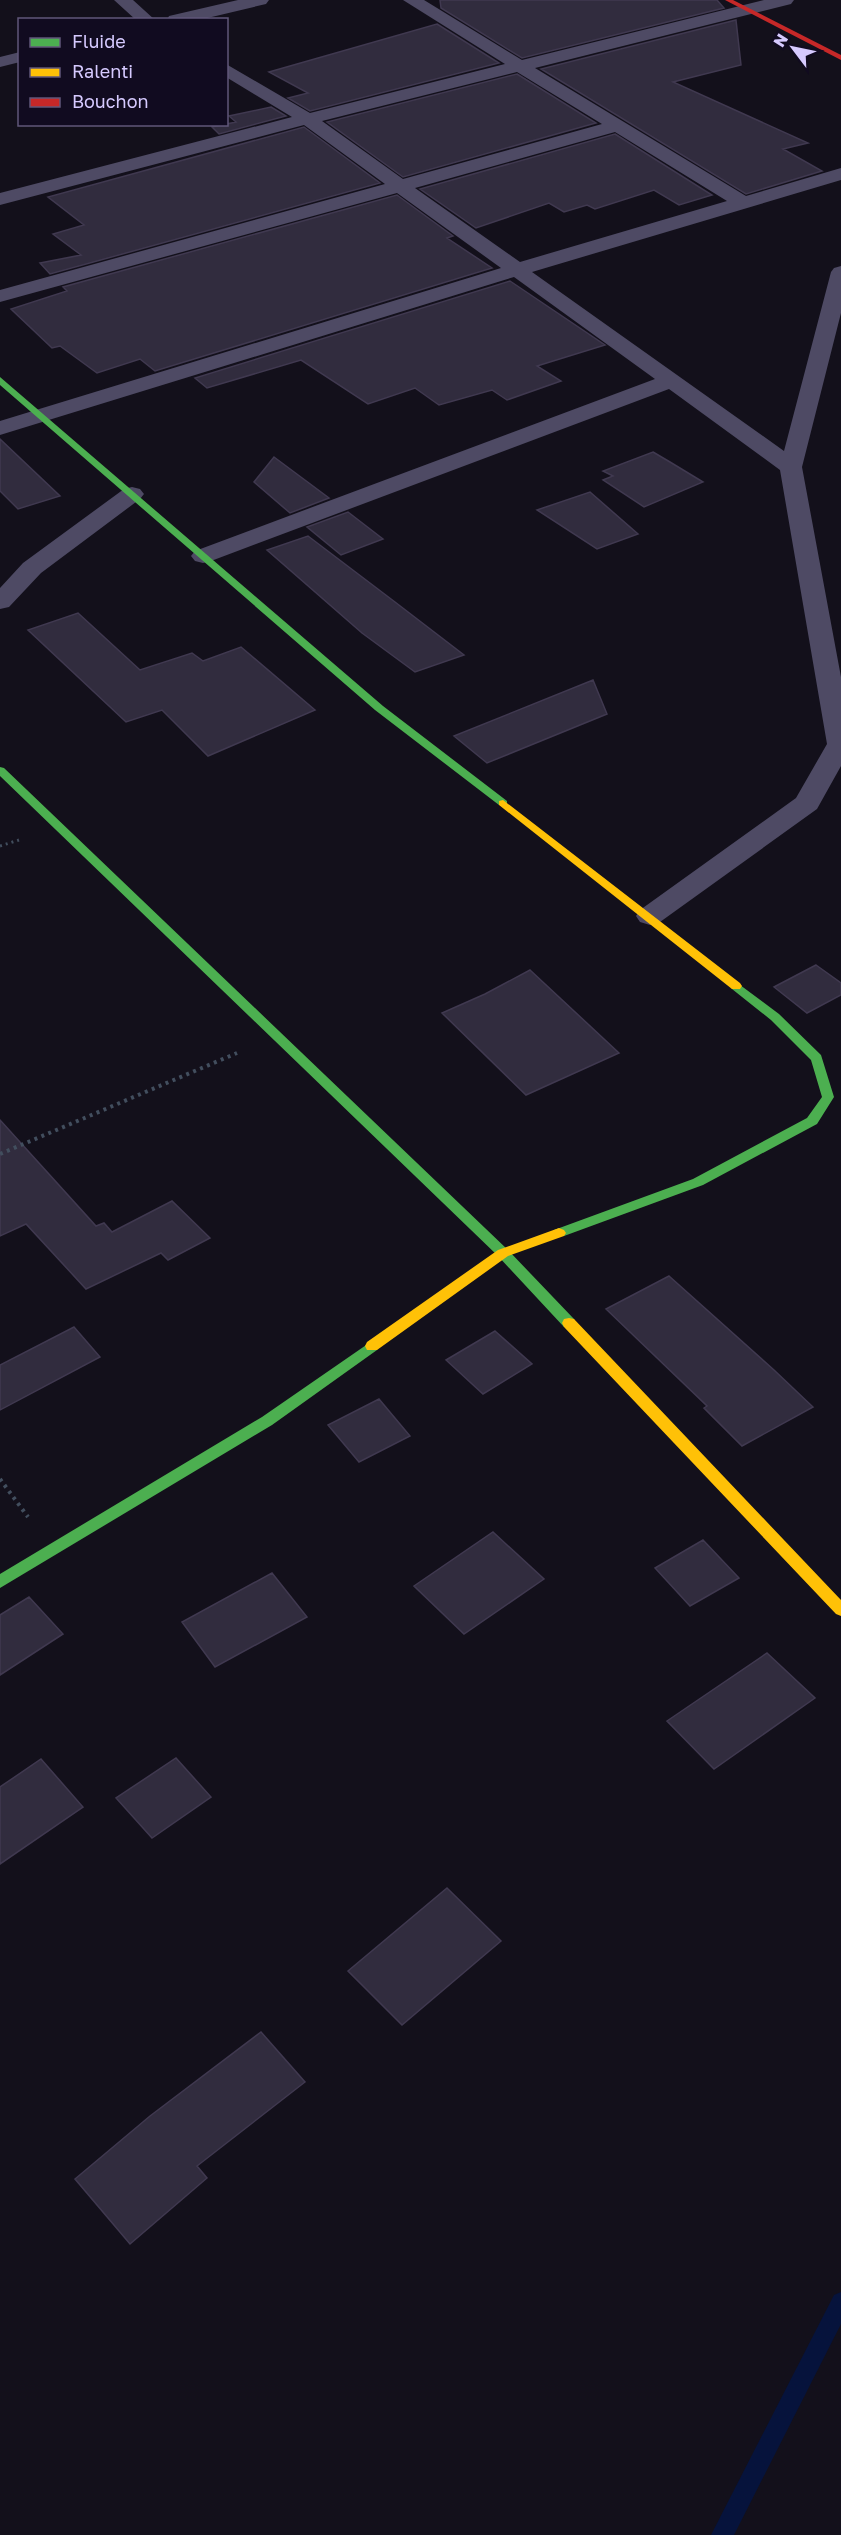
<svg xmlns="http://www.w3.org/2000/svg" width="841" height="2535" viewBox="0 0 841 2535" font-family="'Golos Text',sans-serif">
<style>
.lines{fill:none;stroke-linecap:round;stroke-linejoin:round}
.stream{fill:#06133c;fill-rule:evenodd}
.building{fill:#312c3e;stroke:#403950;stroke-width:1.5}
.path-far1{stroke:#424e5e;stroke-width:3;stroke-dasharray:2 4;stroke-linecap:butt}
.path{stroke:#424e5e;stroke-width:4;stroke-dasharray:3 4.5;stroke-linecap:butt}
.street{fill:#4e4a64;fill-rule:evenodd}
.fast{fill:#4caf50;fill-rule:evenodd}
.slow{fill:#ffc107;fill-rule:evenodd}
.jam{fill:#c62828;fill-rule:evenodd}
</style>
<rect width="100%" height="100%" fill="#13101b"/>
<g class="lines">
<path class="stream" d="M 841,2292 L 841,2324 L 734,2535 L 711,2535 L 834,2295 Z"/>
</g>
<path class="building" d="M 440,0 L 717,0 L 724,8 L 522,58 L 441,8 Z
M 736,20 L 741,65 L 673,82 L 808,143 L 783,149 L 822,171 L 746,194 L 541,69 Z
M 437,24 L 499,63 L 310,111 L 288,98 L 308,93 L 269,72 Z
M 517,74 L 596,123 L 403,177 L 327,122 Z
M 271,107 L 286,116 L 219,134 L 212,127 L 236,122 L 229,116 Z
M 304,127 L 380,183 L 50,274 L 40,263 L 81,255 L 53,234 L 84,225 L 48,197 Z
M 615,134 L 712,195 L 679,205 L 654,190 L 595,209 L 587,205 L 564,212 L 549,203 L 476,228 L 420,189 Z
M 397,195 L 453,236 L 447,238 L 492,268 L 155,371 L 140,359 L 97,373 L 60,346 L 52,348 L 11,309 L 67,291 L 63,287 Z
M 510,281 L 605,345 L 537,366 L 561,381 L 507,400 L 492,390 L 439,405 L 415,388 L 368,404 L 301,360 L 207,388 L 195,378 Z
M 0,439 L 60,496 L 18,509 L 0,491 Z
M 653,452 L 670,462 L 703,482 L 644,507 L 603,480 L 613,476 L 603,471 Z
M 274,457 L 329,498 L 290,513 L 254,482 Z
M 590,492 L 638,534 L 597,549 L 537,510 Z
M 348,512 L 383,539 L 341,555 L 307,527 Z
M 308,536 L 395,602 L 464,655 L 415,672 L 362,633 L 267,550 Z
M 78,613 L 140,670 L 192,653 L 203,661 L 241,647 L 315,710 L 208,756 L 162,710 L 126,722 L 28,630 Z
M 593,680 L 607,714 L 487,763 L 454,736 Z
M 816,965 L 841,983 L 841,995 L 807,1013 L 774,987 Z
M 530,970 L 619,1053 L 526,1095 L 442,1013 L 485,994 Z
M 0,1120 L 96,1226 L 104,1223 L 112,1232 L 172,1201 L 210,1238 L 168,1260 L 161,1253 L 86,1289 L 26,1224 L 0,1236 Z
M 669,1276 L 774,1370 L 813,1407 L 742,1446 L 704,1408 L 707,1406 L 606,1309 Z
M 74,1327 L 100,1357 L 0,1410 L 0,1365 Z
M 495,1331 L 532,1364 L 483,1394 L 446,1360 Z
M 379,1399 L 410,1436 L 359,1462 L 328,1425 Z
M 493,1532 L 544,1579 L 464,1634 L 414,1586 Z
M 703,1540 L 739,1578 L 690,1606 L 655,1568 Z
M 272,1573 L 307,1617 L 215,1667 L 182,1622 Z
M 29,1597 L 63,1634 L 0,1675 L 0,1615 Z
M 767,1653 L 815,1698 L 714,1769 L 667,1721 Z
M 176,1758 L 211,1797 L 152,1838 L 116,1798 Z
M 41,1759 L 83,1807 L 0,1864 L 0,1787 Z
M 447,1888 L 501,1941 L 402,2025 L 348,1971 Z
M 261,2032 L 305,2082 L 197,2166 L 207,2178 L 130,2244 L 75,2179 L 150,2116 Z"/>
<g class="lines">
<path class="path-far1" d="M 0,846 L 19,840"/>
<path class="path" d="M 0,1154 L 237,1053
M 0,1479 L 28,1517"/>
<path class="street" d="M 114,0 L 133,0 L 155,20 L 136,20 Z
M 238,0 L 269,0 L 266,4 L 199,20 L 167,20 L 169,16 Z
M 403,0 L 424,0 L 522,60 L 764,0 L 794,0 L 791,4 L 535,68 L 746,196 L 841,168 L 841,180 L 532,272 L 784,451 L 831,272 L 834,268 L 841,266 L 841,313 L 802,467 L 841,677 L 841,766 L 817,809 L 660,922 L 650,925 L 640,922 L 636,916 L 640,910 L 796,798 L 827,744 L 780,470 L 669,389 L 211,561 L 203,563 L 195,561 L 191,556 L 195,551 L 655,379 L 514,277 L 0,435 L 0,421 L 501,268 L 397,193 L 0,302 L 0,290 L 385,184 L 304,125 L 0,205 L 0,193 L 292,117 L 226,77 L 226,64 L 310,113 L 505,64 ZM 517,72 L 602,124 L 403,179 L 322,121 ZM 615,132 L 727,201 L 520,262 L 415,188 Z
M 20,52 L 20,62 L 0,67 L 0,57 Z
M 132,487 L 140,489 L 144,494 L 140,499 L 41,573 L 9,607 L 0,609 L 0,588 L 23,563 L 124,489 Z"/>
<path class="fast" d="M 0,377 L 383,706 L 507,801 L 507,805 L 499,805 L 375,710 L 0,385 Z
M 0,767 L 4,768 L 508,1250 L 574,1319 L 576,1323 L 574,1327 L 564,1327 L 498,1256 L 0,776 Z
M 736,982 L 779,1014 L 821,1055 L 834,1097 L 817,1124 L 703,1185 L 564,1236 L 554,1236 L 552,1233 L 554,1230 L 693,1179 L 807,1118 L 822,1097 L 811,1060 L 771,1020 L 732,989 L 730,986 L 732,983 Z
M 372,1341 L 377,1342 L 379,1346 L 377,1350 L 272,1425 L 0,1588 L 0,1574 L 262,1417 Z"/>
<path class="slow" d="M 503,800 L 740,983 L 742,986 L 740,989 L 732,989 L 499,805 L 499,801 Z
M 559,1228 L 564,1230 L 566,1233 L 564,1236 L 508,1256 L 377,1350 L 367,1350 L 365,1346 L 367,1342 L 498,1250 Z
M 569,1318 L 574,1319 L 841,1600 L 841,1616 L 836,1614 L 564,1327 L 562,1323 L 564,1319 Z"/>
<path class="jam" d="M 725,0 L 733,0 L 841,55 L 841,60 Z"/>
</g>
<rect x="18" y="18" width="210" height="108" fill="#110b20" stroke="#605779" stroke-width="1.5"/>
<rect x="30" y="38" width="30" height="9" fill="#4caf50" stroke="#605779" stroke-width="1.5"/>
<text x="72" y="48" font-size="18" fill="#d6caff">Fluide</text>
<rect x="30" y="68" width="30" height="9" fill="#ffc107" stroke="#605779" stroke-width="1.5"/>
<text x="72" y="78" font-size="18" fill="#d6caff">Ralenti</text>
<rect x="30" y="98" width="30" height="9" fill="#c62828" stroke="#605779" stroke-width="1.5"/>
<text x="72" y="108" font-size="18" fill="#d6caff">Bouchon</text>
<g transform="translate(793 48) rotate(302)" stroke="#110b20" stroke-width="4.5" paint-order="stroke">
<path d="M0-4.5L10 22L0 15L-10 22Z" fill="#d6caff"/>
<text y="-9" font-size="16" font-weight="bold" text-anchor="middle" fill="#d6caff">N</text>
</g>
</svg>
